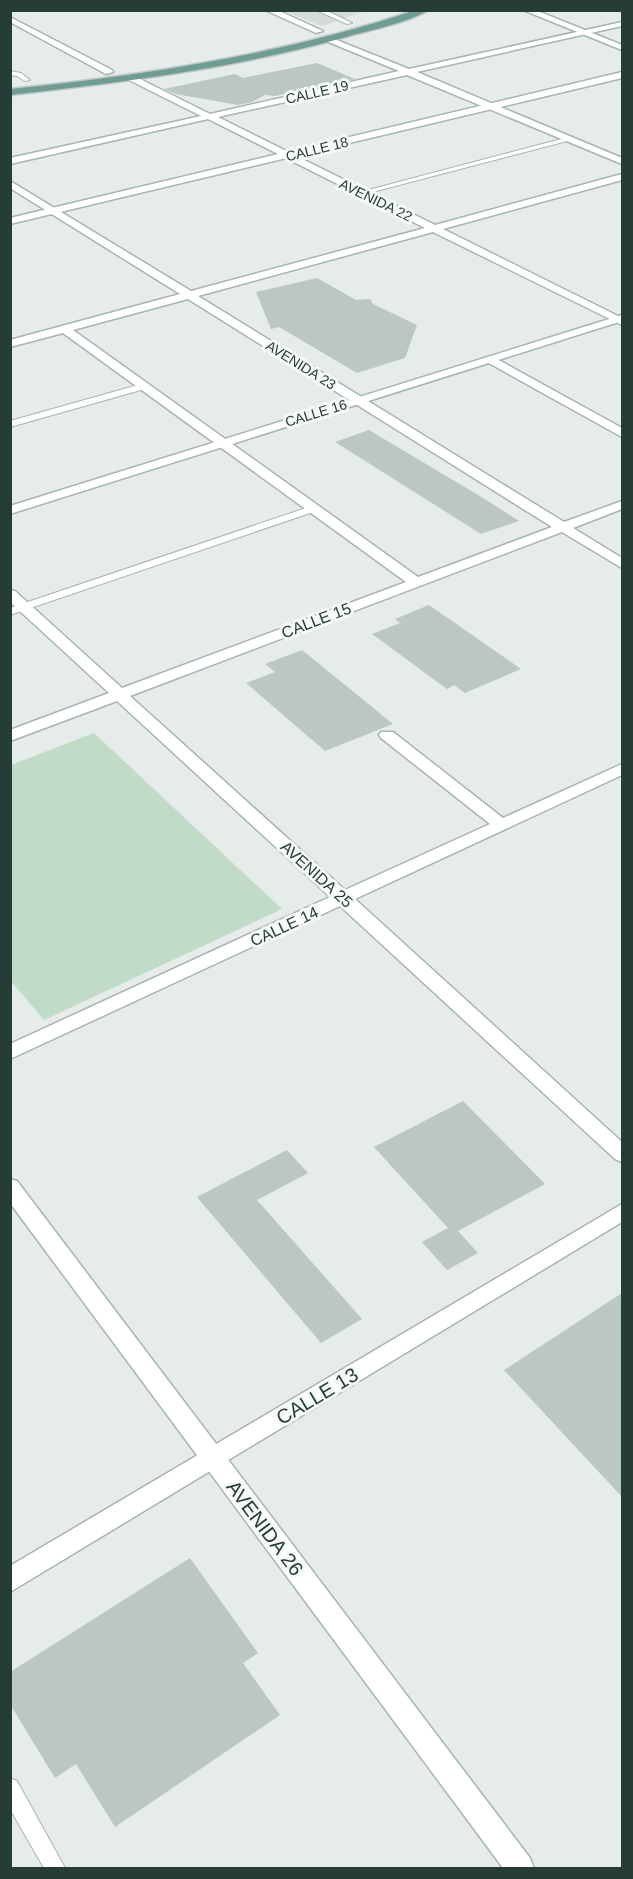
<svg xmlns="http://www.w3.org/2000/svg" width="633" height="1879" viewBox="0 0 633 1879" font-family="Arial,sans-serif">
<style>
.built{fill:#d3dcd8}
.green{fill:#c0dbc8}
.building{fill:#bac7c2}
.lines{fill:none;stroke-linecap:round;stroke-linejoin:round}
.service-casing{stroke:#a8b4b0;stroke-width:2}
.minor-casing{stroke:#a8b4b0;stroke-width:3}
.tertiary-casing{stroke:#a8b4b0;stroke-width:3}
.secondary-casing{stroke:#a4b7b1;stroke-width:3}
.primary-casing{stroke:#c2c8c7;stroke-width:3}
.service{fill:#fff;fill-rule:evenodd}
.minor{fill:#fff;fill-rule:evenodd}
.tertiary{fill:#fff;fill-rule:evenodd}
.secondary{fill:#fff;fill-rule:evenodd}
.primary{fill:#6e9d93;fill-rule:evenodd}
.labels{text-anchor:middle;stroke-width:6;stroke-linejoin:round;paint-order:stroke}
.far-street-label{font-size:14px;fill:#263c37;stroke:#f5f9f7}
.street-label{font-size:16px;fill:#263c37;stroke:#f5f9f7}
.near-street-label{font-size:20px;fill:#263c37;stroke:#f5f9f7}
</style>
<rect width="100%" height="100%" fill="#e5ece9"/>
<path class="built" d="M 284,11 L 365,11 L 322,26 Z"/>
<path class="green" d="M 94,733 L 282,909 L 44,1020 L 11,981 L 11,765 Z"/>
<path class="building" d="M 317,63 L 355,79 L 275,96 L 265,95 L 252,102 L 238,105 L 176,94 L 164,89 L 235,74 L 243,78 Z
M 317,278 L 356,300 L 370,299 L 373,304 L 417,325 L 405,358 L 357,373 L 279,327 L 271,329 L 256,292 Z
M 369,430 L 483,498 L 519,521 L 481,534 L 335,442 Z
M 429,605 L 521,669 L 465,693 L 454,685 L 447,689 L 372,634 L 400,623 L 395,619 Z
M 302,650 L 393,724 L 325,751 L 246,683 L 275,672 L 265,664 Z
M 463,1101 L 545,1184 L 458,1231 L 478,1253 L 447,1270 L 422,1242 L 448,1228 L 374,1147 Z
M 287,1150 L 308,1173 L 257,1200 L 362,1319 L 321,1343 L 197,1197 Z
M 622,1293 L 622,1497 L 504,1370 Z
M 190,1558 L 258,1653 L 243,1663 L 280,1715 L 115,1827 L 76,1764 L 55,1778 L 10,1704 L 10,1672 Z"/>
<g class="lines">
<defs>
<path id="service" d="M 316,10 L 325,10 L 352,23 L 347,24 Z
M 10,71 L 21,73 L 30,80 L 25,81 L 17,76 L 10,75 Z
M 569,137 L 571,140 L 361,195 L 357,193 Z
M 145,383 L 149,386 L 148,388 L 10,427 L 10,421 Z
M 315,505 L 320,508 L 319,510 L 10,615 L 10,608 Z
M 10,1778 L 17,1781 L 65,1868 L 44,1868 L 10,1809 Z"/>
<path id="minor" d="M 265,10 L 277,10 L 323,31 L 316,33 Z
M 622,22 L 622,26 L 417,72 L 622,158 L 622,164 L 407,75 L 218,117 L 435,225 L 622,174 L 622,180 L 443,229 L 622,318 L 622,325 L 433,232 L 198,296 L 564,522 L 622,501 L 622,509 L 573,528 L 622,558 L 622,568 L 562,532 L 130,696 L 345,890 L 490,824 L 381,738 L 379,735 L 381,732 L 393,732 L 503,818 L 622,764 L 622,775 L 355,899 L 622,1142 L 622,1162 L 615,1159 L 340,906 L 10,1059 L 10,1044 L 330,897 L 117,701 L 10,741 L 10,730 L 109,693 L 10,602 L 10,590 L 15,591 L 122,688 L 406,582 L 63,333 L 10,347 L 10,340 L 180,294 L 10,188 L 10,181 L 191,291 L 425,228 L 208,119 L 10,164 L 10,158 L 201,116 L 127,79 L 130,74 L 210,114 L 399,71 L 326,41 L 329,37 L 409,69 ZM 188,299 L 552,527 L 418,577 L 73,330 Z
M 487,358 L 495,358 L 622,428 L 622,437 L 487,362 Z
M 10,1179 L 17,1181 L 530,1858 L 534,1868 L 503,1868 L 10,1203 Z"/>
<path id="tertiary" d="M 10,17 L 112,70 L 113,72 L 106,74 L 10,22 Z
M 622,72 L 622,78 L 10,224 L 10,218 Z
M 622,315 L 622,321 L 10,514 L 10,506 Z
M 622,1204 L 622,1222 L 10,1592 L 10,1566 Z"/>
<path id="secondary" d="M 523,10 L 535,10 L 622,45 L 622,50 Z"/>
<path id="primary" d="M 416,10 L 429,10 C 405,24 373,29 346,37 C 237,68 124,82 10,95 L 10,89 C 148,75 284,54 416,10 Z"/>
</defs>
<use href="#service" class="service-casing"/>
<use href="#minor" class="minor-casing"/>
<use href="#tertiary" class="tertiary-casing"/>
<use href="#secondary" class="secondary-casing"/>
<use href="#primary" class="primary-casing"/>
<use href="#service" class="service"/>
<use href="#minor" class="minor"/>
<use href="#tertiary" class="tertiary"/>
<use href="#secondary" class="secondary"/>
<use href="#primary" class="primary"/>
</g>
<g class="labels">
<g class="far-street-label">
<text transform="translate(317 92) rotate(-13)" y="5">CALLE 19</text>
<text transform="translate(317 149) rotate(-14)" y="5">CALLE 18</text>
<text transform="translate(376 200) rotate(26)" y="5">AVENIDA 22</text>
<text transform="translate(301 365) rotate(32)" y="5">AVENIDA 23</text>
<text transform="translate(316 413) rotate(-17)" y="5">CALLE 16</text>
</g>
<g class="street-label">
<text transform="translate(316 620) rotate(-21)" y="6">CALLE 15</text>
<text transform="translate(317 874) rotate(42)" y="6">AVENIDA 25</text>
<text transform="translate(284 926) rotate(-25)" y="6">CALLE 14</text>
</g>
<g class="near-street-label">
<text transform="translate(317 1396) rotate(-31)" y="7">CALLE 13</text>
<text transform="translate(265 1528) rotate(53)" y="7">AVENIDA 26</text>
</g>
</g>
<rect width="633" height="1879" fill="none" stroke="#263c37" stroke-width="24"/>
</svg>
